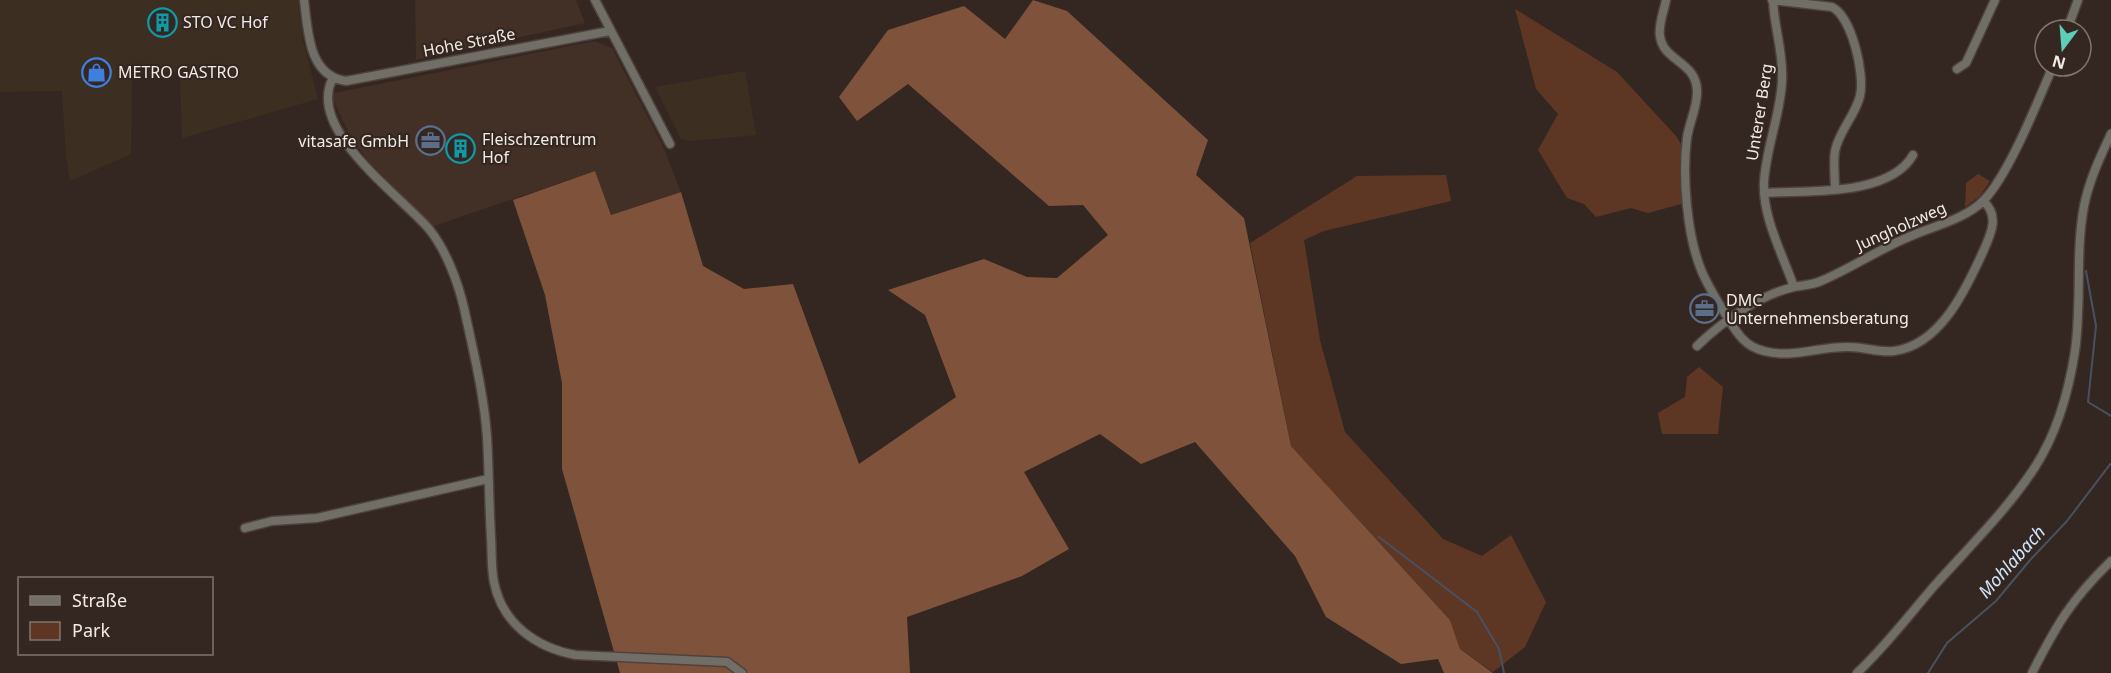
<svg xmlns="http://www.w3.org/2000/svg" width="2111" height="673" viewBox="0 0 2111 673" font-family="'Noto Sans',sans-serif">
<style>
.commercial{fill:#3c2f21}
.built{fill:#422f25}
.green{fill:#5e3724}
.forest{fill:#7f523c}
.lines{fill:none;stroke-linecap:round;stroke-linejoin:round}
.stream{stroke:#495060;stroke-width:2}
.minor-casing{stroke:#4f423d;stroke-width:11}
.minor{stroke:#716e68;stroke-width:8}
.labels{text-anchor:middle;stroke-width:4.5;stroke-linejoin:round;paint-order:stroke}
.poi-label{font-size:16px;fill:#f3eae6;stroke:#342721;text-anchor:start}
.street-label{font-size:16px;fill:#f3eae6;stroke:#342721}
.water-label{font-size:18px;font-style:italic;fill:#d0e4fc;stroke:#342721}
</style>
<rect width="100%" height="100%" fill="#342721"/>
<path class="commercial" d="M 0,0 L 298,0 L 303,41 L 318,99 L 182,138 L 180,72 L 132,73 L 131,154 L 70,181 L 66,157 L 62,91 L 0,92 Z
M 745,71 L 756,135 L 691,141 L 681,139 L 655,87 Z"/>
<path class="built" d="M 415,0 L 576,0 L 585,23 L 416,60 Z
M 595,41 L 612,48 L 662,144 L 681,192 L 610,215 L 595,171 L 431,227 L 368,161 L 348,132 L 332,97 L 334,93 Z"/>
<path class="green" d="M 1515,9 L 1617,72 L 1676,136 L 1683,147 L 1685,203 L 1648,213 L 1631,208 L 1596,217 L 1584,204 L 1567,198 L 1538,150 L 1558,114 L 1536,89 Z
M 1978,174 L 1990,181 L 1980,196 L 1965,207 L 1966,183 Z
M 1446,175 L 1451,201 L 1324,231 L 1304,240 L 1320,340 L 1345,432 L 1443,539 L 1482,556 L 1511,535 L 1546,602 L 1525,647 L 1493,672 L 1460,649 L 1450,620 L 1291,446 L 1250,243 L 1357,176 Z
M 1699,367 L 1723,387 L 1718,434 L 1662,434 L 1658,413 L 1685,397 L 1687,377 Z"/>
<path class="forest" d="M 1033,0 L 1067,11 L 1208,140 L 1196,175 L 1244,218 L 1291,446 L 1450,620 L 1460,649 L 1493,673 L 1444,673 L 1438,659 L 1401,664 L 1326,617 L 1295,556 L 1195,442 L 1141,464 L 1100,434 L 1024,472 L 1069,549 L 1022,576 L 907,617 L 910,673 L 620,673 L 562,469 L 562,383 L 545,295 L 513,200 L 595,171 L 611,215 L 681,192 L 703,266 L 744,289 L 793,284 L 859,464 L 956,397 L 925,315 L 888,290 L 984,259 L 1027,277 L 1057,278 L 1108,235 L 1083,205 L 1049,206 L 908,84 L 857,121 L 839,97 L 888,30 L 964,6 L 1005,39 Z"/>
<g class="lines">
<path class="stream" d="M 2086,271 L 2096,326 L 2088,402 L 2111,416
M 1379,537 L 1477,612 L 1499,649 L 1504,673
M 1928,673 L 1947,643 L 1996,601 L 2031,559 L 2067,521 L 2111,463"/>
<defs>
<path id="minor" d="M 304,0 C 308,30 308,76 346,81 L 610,31
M 595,0 L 670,144
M 1666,0 C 1664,11 1658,25 1660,36 C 1663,62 1698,61 1697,93 C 1697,108 1689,123 1687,138 C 1682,176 1687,237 1702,272 C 1708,286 1716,299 1724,312 C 1735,329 1742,346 1764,351 C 1792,359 1820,346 1849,347 C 1865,347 1879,353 1894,351 C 1940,345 1965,291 1982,254 C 1990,236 2001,216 1983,201
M 1772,0 L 1832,7 C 1852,17 1865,74 1860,96 C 1855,116 1839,131 1835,151 C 1833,163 1835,176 1835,188
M 1773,0 C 1774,28 1784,53 1782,82 C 1780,116 1766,148 1764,182 C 1762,217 1783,255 1794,287
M 2067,30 L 2078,0
M 1957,69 L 1966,63 L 1995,0
M 333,78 C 305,129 401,196 429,229 C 446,250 458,282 464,308 C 473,350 484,394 487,437 C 489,470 489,504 491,537 C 492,552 491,568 494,582 C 502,624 537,648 576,655 L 727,662 L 742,673
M 1764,193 C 1807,190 1889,197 1913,155
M 1697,346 C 1723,321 1759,295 1794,287 C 1803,285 1812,285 1821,281 C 1852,268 1879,249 1911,236 C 1934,226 1966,219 1984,200 C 2009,174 2038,101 2053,66
M 245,528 L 272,521 L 317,518 L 488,479
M 1857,673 C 1885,647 1910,614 1935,585 C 1969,547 2008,509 2035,467 C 2057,433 2069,390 2075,351 C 2082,303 2075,254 2084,206 C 2089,181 2100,157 2111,134
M 2032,673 C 2057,624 2071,600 2111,561"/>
</defs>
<use href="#minor" class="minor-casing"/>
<use href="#minor" class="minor"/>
</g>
<defs>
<symbol id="building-ring" viewBox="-11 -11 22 22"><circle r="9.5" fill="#342721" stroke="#0f9aa8" stroke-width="1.5"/><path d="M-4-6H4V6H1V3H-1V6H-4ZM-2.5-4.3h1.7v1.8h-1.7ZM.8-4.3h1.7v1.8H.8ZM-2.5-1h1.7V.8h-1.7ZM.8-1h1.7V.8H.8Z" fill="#0f9aa8"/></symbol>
<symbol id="shop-ring" viewBox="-11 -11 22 22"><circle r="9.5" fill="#342721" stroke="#3f7fe0" stroke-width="1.5"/><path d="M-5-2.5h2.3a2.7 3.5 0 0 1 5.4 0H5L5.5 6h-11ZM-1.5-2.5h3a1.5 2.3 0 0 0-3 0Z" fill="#3f7fe0"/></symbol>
<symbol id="office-ring" viewBox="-11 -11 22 22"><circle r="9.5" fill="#342721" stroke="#5c6f8a" stroke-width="1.5"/><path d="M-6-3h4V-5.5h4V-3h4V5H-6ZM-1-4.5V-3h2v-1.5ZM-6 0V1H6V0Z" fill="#5c6f8a"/></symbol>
</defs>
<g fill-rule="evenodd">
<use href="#building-ring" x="146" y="6" width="33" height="33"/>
<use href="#shop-ring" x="80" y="56" width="33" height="33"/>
<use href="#office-ring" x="414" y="124" width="33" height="33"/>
<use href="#building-ring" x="444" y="132" width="33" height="33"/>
<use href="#office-ring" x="1688" y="292" width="33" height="33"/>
</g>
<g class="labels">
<g class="poi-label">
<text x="183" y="28">STO VC Hof</text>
<text x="118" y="78">METRO GASTRO</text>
<text x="482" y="145">Fleischzentrum<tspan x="482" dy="18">Hof</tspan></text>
<text x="409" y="147" text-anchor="end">vitasafe GmbH</text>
<text x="1726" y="306">DMC<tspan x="1726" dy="18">Unternehmensberatung</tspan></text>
</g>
<g class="street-label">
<text transform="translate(469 42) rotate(-11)" y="6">Hohe Straße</text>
<text transform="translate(1759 112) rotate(-81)" y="6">Unterer Berg</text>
<text transform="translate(1901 226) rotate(-24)" y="6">Jungholzweg</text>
</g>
<g class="water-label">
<text transform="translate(2012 562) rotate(-48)" y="6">Mohlabach</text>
</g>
</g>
<rect x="18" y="577" width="195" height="78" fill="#342721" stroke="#807570" stroke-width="1.5"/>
<rect x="30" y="596" width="30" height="9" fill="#716e68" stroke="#807570" stroke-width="1.5"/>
<text x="72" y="607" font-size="18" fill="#f3eae6">Straße</text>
<rect x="30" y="622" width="30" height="18" fill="#5e3724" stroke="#807570" stroke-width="1.5"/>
<text x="72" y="637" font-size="18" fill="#f3eae6">Park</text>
<g transform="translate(2063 48) rotate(196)"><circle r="28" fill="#342721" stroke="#807570" stroke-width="1.5"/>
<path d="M0-4.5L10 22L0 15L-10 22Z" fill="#5eceb8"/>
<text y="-9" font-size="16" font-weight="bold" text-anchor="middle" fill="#f3eae6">N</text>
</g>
</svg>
